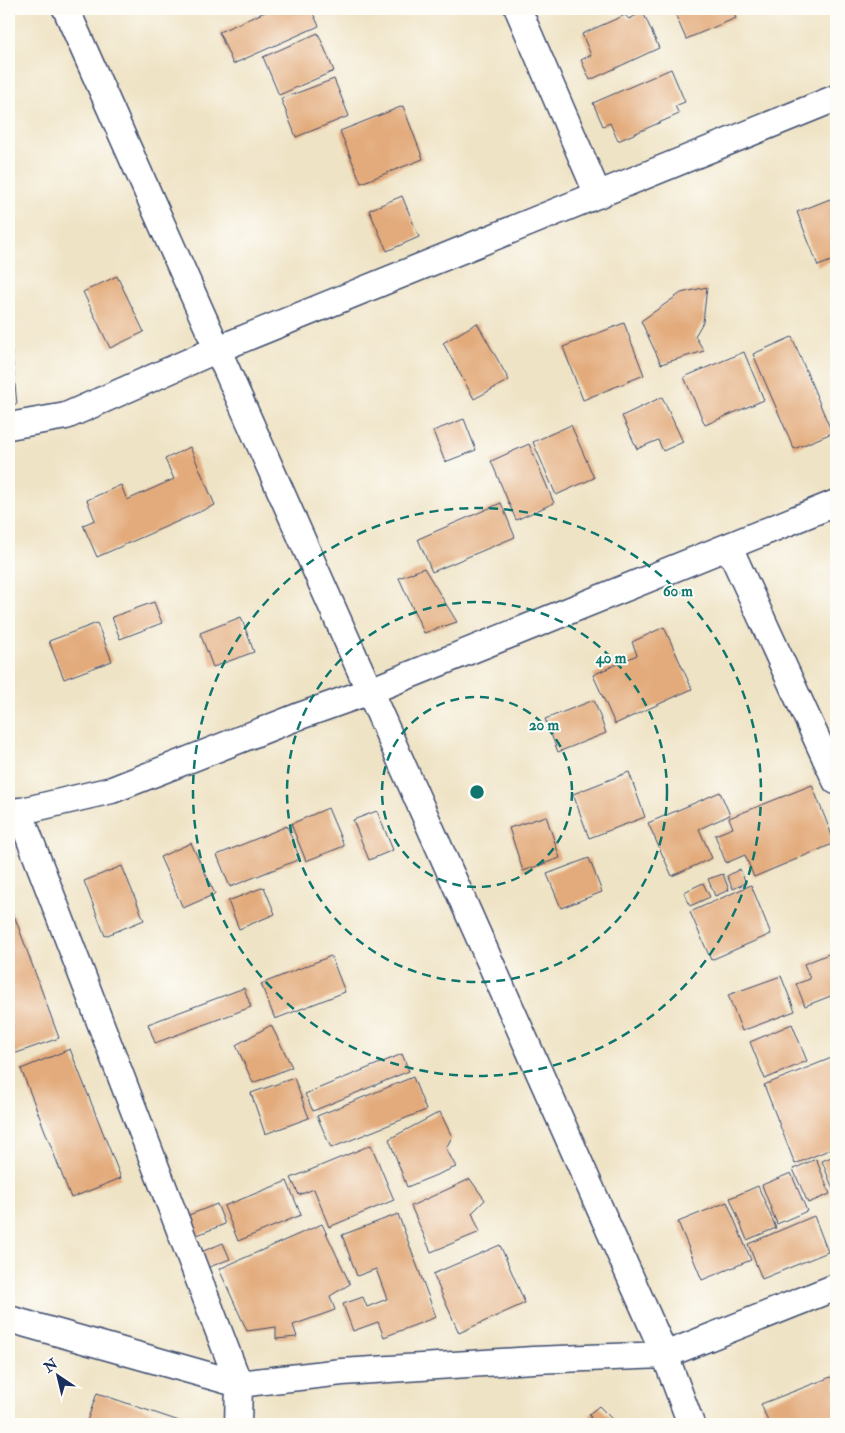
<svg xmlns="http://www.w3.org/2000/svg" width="845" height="1433" viewBox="0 0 845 1433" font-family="'IM FELL Double Pica',serif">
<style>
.building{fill:#e3ab7c}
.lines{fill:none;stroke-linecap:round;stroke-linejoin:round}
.street-casing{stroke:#3b4a6d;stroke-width:29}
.street{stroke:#fff;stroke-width:26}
.ring{fill:none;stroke:#0f766e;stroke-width:2.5;stroke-dasharray:9 6}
.centre{fill:#0f766e;stroke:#fdfcf7;stroke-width:2.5}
.ring-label{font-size:15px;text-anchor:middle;font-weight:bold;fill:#0f766e;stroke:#fdfcf7;stroke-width:4;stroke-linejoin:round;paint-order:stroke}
</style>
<rect width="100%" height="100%" fill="#fdfcf7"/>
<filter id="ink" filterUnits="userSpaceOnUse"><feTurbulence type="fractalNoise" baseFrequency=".02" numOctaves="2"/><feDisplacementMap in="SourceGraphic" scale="10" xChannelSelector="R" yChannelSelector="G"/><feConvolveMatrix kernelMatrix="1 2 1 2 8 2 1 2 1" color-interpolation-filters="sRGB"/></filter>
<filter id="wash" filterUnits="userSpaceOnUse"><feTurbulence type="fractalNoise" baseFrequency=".0096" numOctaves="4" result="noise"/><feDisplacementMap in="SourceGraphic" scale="20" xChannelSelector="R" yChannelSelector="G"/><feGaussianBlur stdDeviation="1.12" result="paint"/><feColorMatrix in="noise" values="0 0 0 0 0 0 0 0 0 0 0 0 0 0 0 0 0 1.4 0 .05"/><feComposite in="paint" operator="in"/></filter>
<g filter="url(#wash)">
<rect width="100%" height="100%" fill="#efe3c5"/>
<g id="blocks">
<path class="building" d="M 272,9 L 311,9 L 319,26 L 233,64 L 219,32 Z
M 673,9 L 732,9 L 736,18 L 686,39 Z
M 643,12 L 659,48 L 590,80 L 581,60 L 591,55 L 582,34 L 625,15 L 629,19 Z
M 318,33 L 334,71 L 279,95 L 263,57 Z
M 671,69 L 685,102 L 675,106 L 679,114 L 618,141 L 610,123 L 603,126 L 593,103 Z
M 334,79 L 349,116 L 296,137 L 281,99 Z
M 403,106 L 423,159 L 361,183 L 340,131 Z
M 402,196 L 419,237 L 387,251 L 369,210 Z
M 830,199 L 836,215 L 836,259 L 818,266 L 797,212 Z
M 117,276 L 144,332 L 110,348 L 83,292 Z
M 707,287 L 703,322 L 695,336 L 704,351 L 661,364 L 641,321 L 681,293 Z
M 477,323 L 509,380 L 474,399 L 443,343 Z
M 624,323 L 644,375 L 583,400 L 563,347 Z
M 9,337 L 10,337 L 17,404 L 9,405 Z
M 792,337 L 832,433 L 794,449 L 753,354 Z
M 744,352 L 764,400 L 705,425 L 684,377 Z
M 662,397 L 683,442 L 663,451 L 658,440 L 637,449 L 622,416 Z
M 464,419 L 476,450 L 445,462 L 433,431 Z
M 571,425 L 594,478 L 556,495 L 533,442 Z
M 529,444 L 554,503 L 516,520 L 491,461 Z
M 190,447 L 215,505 L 97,557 L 83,525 L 95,520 L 87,500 L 121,485 L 127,500 L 174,479 L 165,459 Z
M 501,503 L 515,537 L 432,572 L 418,539 Z
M 424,568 L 457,622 L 424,633 L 399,578 Z
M 154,602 L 162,623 L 120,639 L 112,617 Z
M 241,617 L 254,652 L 213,667 L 200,633 Z
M 97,623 L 112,661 L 64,679 L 49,641 Z
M 664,627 L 692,689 L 615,724 L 593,675 L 637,655 L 632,642 Z
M 594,700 L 606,733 L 558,752 L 545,719 Z
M 629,772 L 645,817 L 589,838 L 573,794 Z
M 812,785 L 835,843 L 754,877 L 745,855 L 726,863 L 715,835 L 733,828 L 729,818 Z
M 720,792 L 730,815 L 699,829 L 712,858 L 672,876 L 648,823 Z
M 328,808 L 344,846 L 306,861 L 291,824 Z
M 377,811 L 393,850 L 369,860 L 353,820 Z
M 546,816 L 560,858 L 523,871 L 509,828 Z
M 287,826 L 300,859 L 230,887 L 217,855 Z
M 191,843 L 215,894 L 183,908 L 160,857 Z
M 589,858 L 602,892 L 561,908 L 547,874 Z
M 122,866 L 144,920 L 105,936 L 84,881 Z
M 740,869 L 746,883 L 733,889 L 727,876 Z
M 723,874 L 729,890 L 715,896 L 708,879 Z
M 703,883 L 710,897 L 690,906 L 684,892 Z
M 751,885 L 771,934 L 711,960 L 690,912 Z
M 264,887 L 275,914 L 239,929 L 228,901 Z
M 14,915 L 59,1038 L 11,1055 L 9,1050 L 9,917 Z
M 836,951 L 836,994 L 805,1006 L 796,984 L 810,979 L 804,964 Z
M 331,956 L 345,992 L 275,1019 L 261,984 Z
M 781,976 L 795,1011 L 742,1031 L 728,995 Z
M 244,988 L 251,1007 L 155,1043 L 148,1024 Z
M 792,1024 L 807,1061 L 765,1079 L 750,1042 Z
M 271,1025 L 292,1067 L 253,1083 L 236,1045 Z
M 70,1049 L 121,1178 L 71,1198 L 21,1069 Z
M 402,1054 L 409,1071 L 313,1111 L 305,1094 Z
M 834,1057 L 836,1061 L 836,1147 L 795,1164 L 764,1085 Z
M 413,1077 L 426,1110 L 331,1148 L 317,1116 Z
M 294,1078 L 309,1118 L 265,1134 L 251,1093 Z
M 440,1112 L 452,1137 L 446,1148 L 456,1167 L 407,1187 L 389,1139 Z
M 371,1145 L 394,1200 L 329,1227 L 314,1189 L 299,1195 L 291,1178 Z
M 836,1155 L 836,1197 L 822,1161 Z
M 816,1159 L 830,1194 L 808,1203 L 793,1169 Z
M 791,1173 L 807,1211 L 777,1224 L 762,1185 Z
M 470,1179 L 485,1200 L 472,1213 L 480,1232 L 431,1252 L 411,1206 Z
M 287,1181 L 301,1215 L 238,1241 L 224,1206 Z
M 758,1186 L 776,1228 L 747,1240 L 730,1198 Z
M 727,1202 L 751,1260 L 702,1280 L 678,1222 Z
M 217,1204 L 225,1224 L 192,1237 L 184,1217 Z
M 398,1214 L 436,1317 L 384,1337 L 378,1322 L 353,1331 L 343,1304 L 363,1297 L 367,1307 L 387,1299 L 376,1269 L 357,1276 L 342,1235 Z
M 814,1216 L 828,1252 L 762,1279 L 748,1244 Z
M 322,1224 L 350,1284 L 330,1296 L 335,1310 L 293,1325 L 297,1337 L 276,1339 L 276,1327 L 247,1331 L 219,1269 Z
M 223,1243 L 230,1259 L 207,1268 L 201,1252 Z
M 500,1245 L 525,1303 L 459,1333 L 433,1274 Z
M 836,1375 L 836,1422 L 831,1424 L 769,1424 L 761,1404 Z
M 97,1393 L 182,1422 L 182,1424 L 86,1424 Z
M 599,1406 L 614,1421 L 608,1424 L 594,1424 L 589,1414 Z"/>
</g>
</g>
<g filter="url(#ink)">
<use href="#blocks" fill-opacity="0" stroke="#3b4a6d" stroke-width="1"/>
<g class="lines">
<defs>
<path id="street" d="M 66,9 L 665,1355 L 691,1424
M 518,9 L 598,195
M 9,426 L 66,416 L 218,349 L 836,98
M 729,547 L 836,781
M 19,811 L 239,1384 L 238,1424
M 9,814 L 112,790 L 297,717 L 370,691 L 836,503
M 9,1319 L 239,1384 L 342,1372 L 533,1360 L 665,1355 L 836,1287"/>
</defs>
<use href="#street" class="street-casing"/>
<use href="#street" class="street"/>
</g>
</g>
<g class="ring">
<circle cx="477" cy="792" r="95"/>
<circle cx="477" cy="792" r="190"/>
<circle cx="477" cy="792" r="284"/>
</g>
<circle cx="477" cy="792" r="8" class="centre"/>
<g class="ring-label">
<text x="678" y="596">60 m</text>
<text x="611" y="663">40 m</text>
<text x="544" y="730">20 m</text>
</g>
<rect width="845" height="1433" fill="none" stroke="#fdfcf7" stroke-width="30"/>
<g transform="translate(58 1376) rotate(325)" stroke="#fdfcf7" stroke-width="4" paint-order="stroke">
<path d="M0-4L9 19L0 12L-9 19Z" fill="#1b2f5e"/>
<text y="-8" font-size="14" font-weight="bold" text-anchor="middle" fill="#1b2f5e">N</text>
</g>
</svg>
